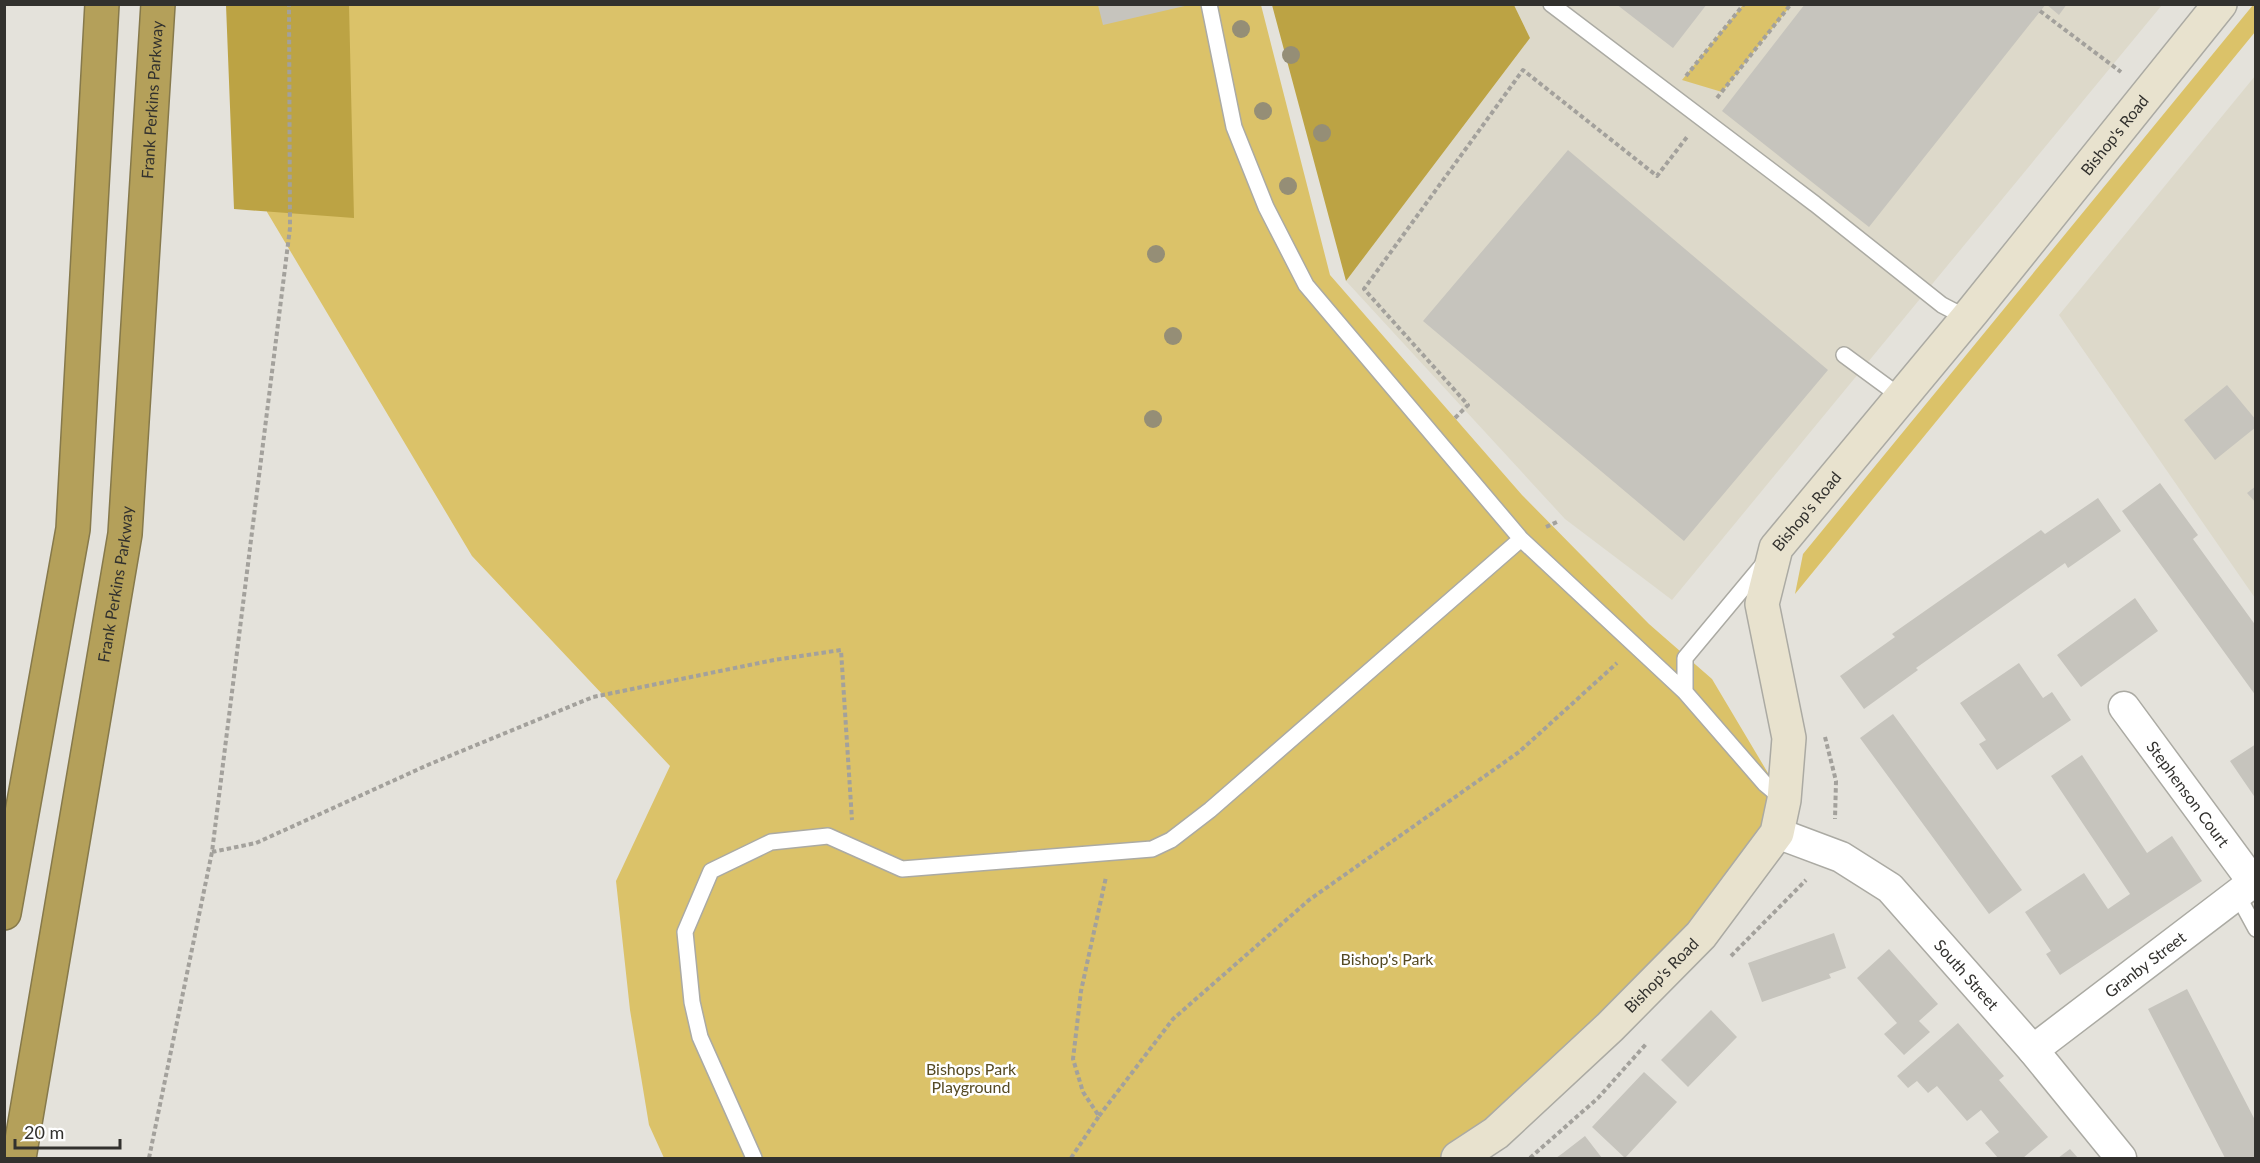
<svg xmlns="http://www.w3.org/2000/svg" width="2260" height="1163" viewBox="0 0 2260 1163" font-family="Lato,sans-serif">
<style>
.built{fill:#ddd9ca}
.green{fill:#dbc269}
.forest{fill:#bca344}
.building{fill:#c6c4bd}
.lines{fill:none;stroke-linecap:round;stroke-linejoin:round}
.lane-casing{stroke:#abaaa3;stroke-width:18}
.street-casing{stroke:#abaaa3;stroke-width:33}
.secondary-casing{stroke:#abaaa3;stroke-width:36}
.highway-casing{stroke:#86794b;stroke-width:36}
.path{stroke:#a3a19c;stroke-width:4;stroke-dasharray:4.5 3;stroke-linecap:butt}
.lane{stroke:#fff;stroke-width:15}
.street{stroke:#fff;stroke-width:30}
.secondary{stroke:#e8e2ce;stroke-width:33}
.highway{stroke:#b4a05a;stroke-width:33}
.tree{fill:#958e76}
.labels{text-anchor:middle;stroke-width:5;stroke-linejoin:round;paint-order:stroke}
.street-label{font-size:16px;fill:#32312e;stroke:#fff}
.park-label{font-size:16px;fill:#554a23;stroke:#fff}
</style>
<rect width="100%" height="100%" fill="#e4e2db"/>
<path class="built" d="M 1514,5 L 2162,5 L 1672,600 L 1565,519 L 1346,281 L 1530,38 Z
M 2255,76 L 2255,598 L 2059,315 Z"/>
<path class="green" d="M 258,5 L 1261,5 L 1330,275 L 1522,495 L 1649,624 L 1712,679 L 1784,800 L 1718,912 L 1458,1158 L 664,1158 L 649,1125 L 630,1010 L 616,881 L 670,766 L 472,556 L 267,212 Z
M 1743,5 L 1791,5 L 1722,92 L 1682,80 Z
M 2253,5 L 2255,5 L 2255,32 L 1795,594 L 1803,554 Z"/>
<path class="forest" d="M 226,5 L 349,5 L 354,218 L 234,209 Z
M 1272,5 L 1514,5 L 1530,38 L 1346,281 Z"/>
<path class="building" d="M 1616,4 L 1707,4 L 1673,48 Z
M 1805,4 L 2046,4 L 1869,227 L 1722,111 Z
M 2046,4 L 2067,4 L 2059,15 Z
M 1098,5 L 1189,5 L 1103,25 Z
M 1568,150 L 1828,370 L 1684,541 L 1423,321 Z
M 2227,385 L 2256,420 L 2256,427 L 2215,460 L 2184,420 Z
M 2160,483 L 2198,535 L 2193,539 L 2256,626 L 2256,696 L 2122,511 Z
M 2256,486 L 2256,503 L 2247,493 Z
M 2098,498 L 2121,531 L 2068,568 L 2065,563 L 1916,668 L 1918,670 L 1864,709 L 1840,676 L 1895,637 L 1892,634 L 1992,564 L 2041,530 L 2045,534 Z
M 2135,598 L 2158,631 L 2081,687 L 2057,655 Z
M 2019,663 L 2043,698 L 2052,692 L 2071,720 L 1997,770 L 1979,744 L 1986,740 L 1960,703 Z
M 1893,714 L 2022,890 L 1989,914 L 1860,738 Z
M 2256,744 L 2256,799 L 2230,761 Z
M 2082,755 L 2147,853 L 2172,836 L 2202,881 L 2060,975 L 2046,954 L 2051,951 L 2025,912 L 2084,873 L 2108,909 L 2130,894 L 2051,776 Z
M 1834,933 L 1846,968 L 1829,974 L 1831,978 L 1762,1002 L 1748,963 Z
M 1889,949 L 1938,1004 L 1919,1021 L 1930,1032 L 1904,1055 L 1884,1034 L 1897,1023 L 1857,978 Z
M 2187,989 L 2256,1122 L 2256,1158 L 2225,1158 L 2148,1009 Z
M 1711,1010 L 1737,1037 L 1688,1087 L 1661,1060 Z
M 1958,1023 L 2004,1076 L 1999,1080 L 2048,1137 L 2023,1158 L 1998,1158 L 1985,1143 L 1999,1132 L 1981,1110 L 1967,1121 L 1937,1086 L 1928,1093 L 1917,1081 L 1908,1088 L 1897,1076 Z
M 1644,1072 L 1677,1102 L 1625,1158 L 1592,1127 Z
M 1585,1136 L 1602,1158 L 1556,1158 L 1563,1153 Z
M 2070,1149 L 2078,1158 L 2058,1158 Z"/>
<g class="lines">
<defs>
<path id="lane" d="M 1209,4 L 1234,127 L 1266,207 L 1306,285 L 1521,539
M 1551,4 L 1815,204 L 1942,305 L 1967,318
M 1844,355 L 1901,397
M 1765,562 L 1685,658 L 1685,692 L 1765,784 L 1784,800
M 2237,894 L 2256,929
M 754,1158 L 700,1037 L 692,1002 L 685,932 L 711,871 L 771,842 L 828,836 L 902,869 L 1152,849 L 1171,840 L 1210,810 L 1521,539 L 1685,692"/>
<g id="street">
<path id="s1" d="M 2124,707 L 2253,882"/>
<path id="s2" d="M 1777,833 L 1841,857 L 1890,888 L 2033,1050 L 2121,1158"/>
<path id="s3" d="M 2033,1050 L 2256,880"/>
</g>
<g id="secondary">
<path id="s4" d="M 1458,1158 L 1496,1133 L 1610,1027 L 1701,935 L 1777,833 L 1784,800 L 1789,738 L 1762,604 L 1776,548 L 1973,311 L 2220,4"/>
</g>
<g id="highway">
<path d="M 4,913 L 73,529 L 102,4"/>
<path id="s5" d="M 19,1158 L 125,534 L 158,4"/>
</g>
</defs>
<use href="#lane" class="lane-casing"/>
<use href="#street" class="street-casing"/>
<use href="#secondary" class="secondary-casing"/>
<use href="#highway" class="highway-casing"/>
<path class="path" d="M 2040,11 L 2121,72
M 1686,76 L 1744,4
M 1717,98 L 1791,4
M 1455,418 L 1468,405 L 1364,289 L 1523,70 L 1657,176 L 1687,137
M 1546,527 L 1559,521
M 1825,737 L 1836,781 L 1835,819
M 212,852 L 256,843 L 430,764 L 593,697 L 774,660 L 841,650 L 852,820
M 1731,956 L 1806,880
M 1099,1116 L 1173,1019 L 1309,900 L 1519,752 L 1617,663
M 149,1158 L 212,852 L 290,228 L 289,4
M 1071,1158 L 1099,1116 L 1083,1092 L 1073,1059 L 1081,991 L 1106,877
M 1530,1158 L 1598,1098 L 1647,1043"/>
<use href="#lane" class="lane"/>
<use href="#street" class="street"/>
<use href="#secondary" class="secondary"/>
<use href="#highway" class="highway"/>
</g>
<g class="tree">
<circle cx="1241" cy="29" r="9"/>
<circle cx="1291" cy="55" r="9"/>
<circle cx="1263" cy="111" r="9"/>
<circle cx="1322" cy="133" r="9"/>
<circle cx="1288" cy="186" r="9"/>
<circle cx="1156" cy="254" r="9"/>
<circle cx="1173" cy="336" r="9"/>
<circle cx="1153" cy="419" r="9"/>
</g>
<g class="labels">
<g class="street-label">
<text dy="6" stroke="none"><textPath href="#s5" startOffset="1068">Frank Perkins Parkway</textPath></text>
<text dy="6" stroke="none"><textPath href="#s4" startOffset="1282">Bishop's Road</textPath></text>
<text dy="6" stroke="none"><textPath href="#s4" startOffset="796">Bishop's Road</textPath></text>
<text dy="6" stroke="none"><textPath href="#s5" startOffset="582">Frank Perkins Parkway</textPath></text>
<text dy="6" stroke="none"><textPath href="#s1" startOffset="108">Stephenson Court</textPath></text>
<text dy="6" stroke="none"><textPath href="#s3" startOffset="141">Granby Street</textPath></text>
<text dy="6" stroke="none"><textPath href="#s2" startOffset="242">South Street</textPath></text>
<text dy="6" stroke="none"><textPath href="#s4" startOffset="274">Bishop's Road</textPath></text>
</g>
<g class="park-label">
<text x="1387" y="965">Bishop's Park</text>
<text x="971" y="1075">Bishops Park<tspan x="971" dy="18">Playground</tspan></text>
</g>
</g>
<rect width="2260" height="1163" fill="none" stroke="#32312e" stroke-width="12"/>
<path d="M15 1139v9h105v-9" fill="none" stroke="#32312e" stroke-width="3"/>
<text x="24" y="1139" font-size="18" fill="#32312e" stroke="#ffffff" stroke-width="4.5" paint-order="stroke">20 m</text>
</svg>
